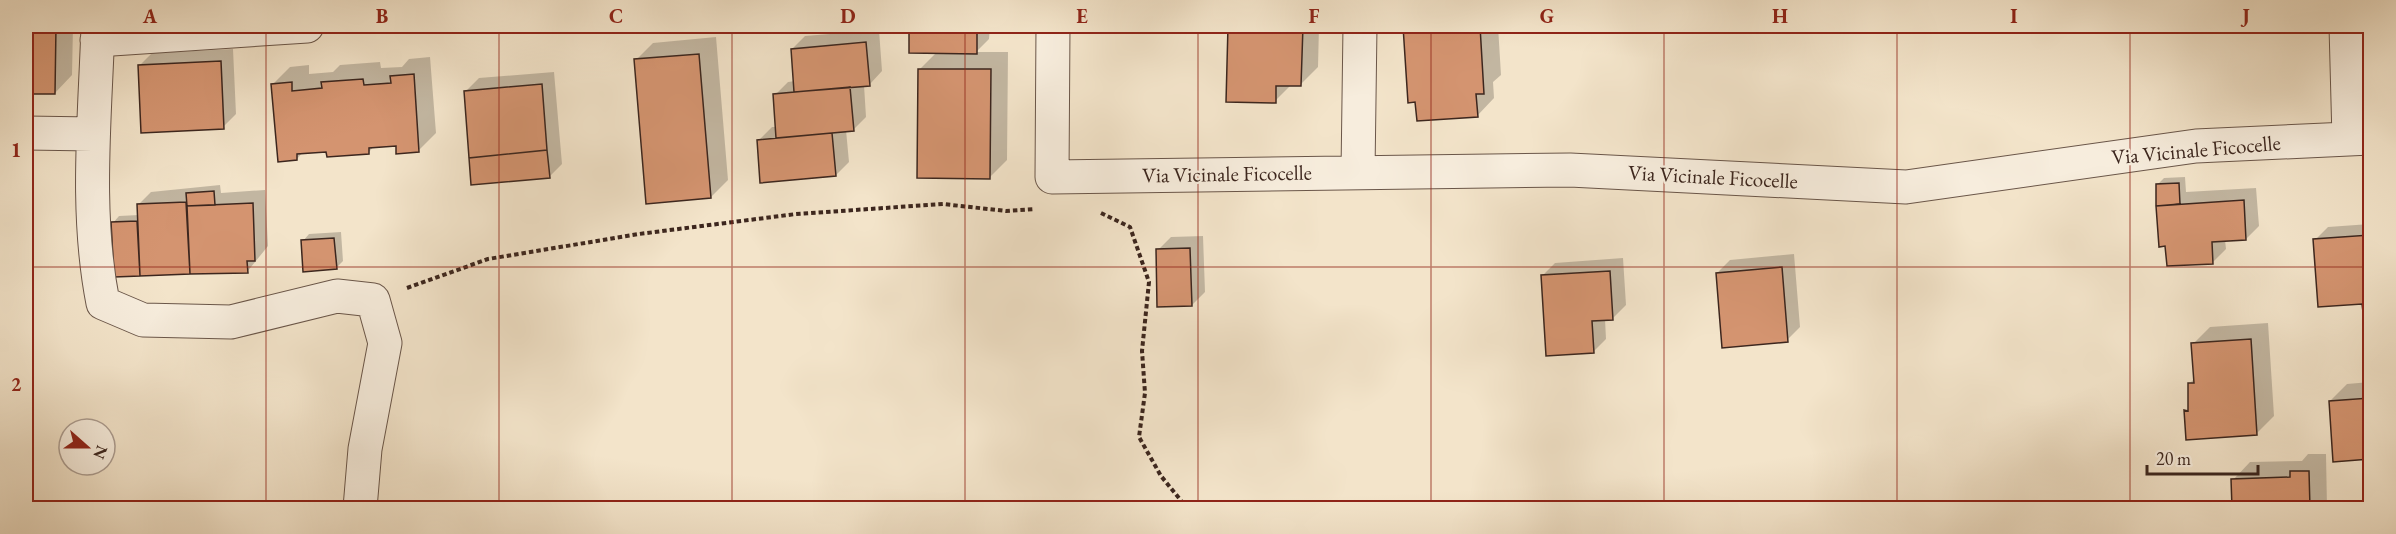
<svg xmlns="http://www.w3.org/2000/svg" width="2396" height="534" viewBox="0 0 2396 534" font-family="'EB Garamond',serif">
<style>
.shadow{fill:#0003}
.building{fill:#d49470;stroke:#3c261e;stroke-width:1.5}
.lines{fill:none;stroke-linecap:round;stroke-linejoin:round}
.minor-casing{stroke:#6a5649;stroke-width:35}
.path{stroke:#3c261e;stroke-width:4;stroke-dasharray:4.5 3;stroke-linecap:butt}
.minor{stroke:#f7eddd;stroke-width:33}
.grid{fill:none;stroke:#8f2418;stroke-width:1.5;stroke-opacity:0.55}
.labels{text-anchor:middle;stroke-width:4.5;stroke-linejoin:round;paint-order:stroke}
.street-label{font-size:21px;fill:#3c261e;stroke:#f7eddd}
.neatline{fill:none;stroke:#8f2418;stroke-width:2}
.grid-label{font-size:20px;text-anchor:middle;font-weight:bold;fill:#8f2418}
</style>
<rect width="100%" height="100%" fill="#f3e4ca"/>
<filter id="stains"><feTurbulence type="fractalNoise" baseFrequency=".00333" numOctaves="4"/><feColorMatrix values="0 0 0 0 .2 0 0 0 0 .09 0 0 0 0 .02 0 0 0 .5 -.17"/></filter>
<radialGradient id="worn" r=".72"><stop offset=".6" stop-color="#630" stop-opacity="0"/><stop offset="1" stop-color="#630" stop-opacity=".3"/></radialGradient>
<path class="shadow" d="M 26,26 L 73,26 L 72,75 L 55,93 L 26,92 Z
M 911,26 L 990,26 L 989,39 L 976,52 L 1008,52 L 1007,160 L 990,177 L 919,70 L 937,52 L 911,52 Z
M 1230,26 L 1319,26 L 1318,67 L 1301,84 L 1292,84 L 1275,101 L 1228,100 Z
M 1405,26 L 1498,26 L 1501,75 L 1493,82 L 1494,98 L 1477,116 L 1417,100 L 1409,101 Z
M 879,30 L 882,71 L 870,84 L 864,85 L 866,117 L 853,130 L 846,130 L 849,162 L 836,175 L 759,140 L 772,127 L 777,127 L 775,95 L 788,82 L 795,81 L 792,49 L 805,36 Z
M 716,37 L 728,180 L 711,197 L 636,60 L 653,43 Z
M 233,49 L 236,114 L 223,127 L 139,66 L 152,53 Z
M 430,57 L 436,133 L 419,150 L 397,145 L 374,146 L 369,152 L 303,152 L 297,159 L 273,84 L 290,67 L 309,65 L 309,74 L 333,72 L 340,65 L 380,62 L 381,68 L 402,67 L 409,59 Z
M 554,72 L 562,164 L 549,177 L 466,91 L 479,78 Z
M 2185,177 L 2186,192 L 2256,188 L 2259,226 L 2246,239 L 2225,240 L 2226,249 L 2213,262 L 2167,244 L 2160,245 L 2157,185 L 2164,178 Z
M 220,185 L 221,193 L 265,190 L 268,246 L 247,272 L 115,276 L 113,223 L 119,216 L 139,215 L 138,205 L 151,192 Z
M 2370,224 L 2370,310 L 2364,310 L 2364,303 L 2315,240 L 2328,227 Z
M 341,232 L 343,261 L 336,268 L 303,241 L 309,234 Z
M 1203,236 L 1205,292 L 1192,305 L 1158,250 L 1171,237 Z
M 1794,254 L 1800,327 L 1787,340 L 1717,273 L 1730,260 Z
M 1623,258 L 1626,305 L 1613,318 L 1605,319 L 1606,339 L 1593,352 L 1542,276 L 1555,263 Z
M 2268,323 L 2274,416 L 2257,433 L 2186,411 L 2190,407 L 2189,384 L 2195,378 L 2193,344 L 2210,327 Z
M 2370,382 L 2370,458 L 2334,460 L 2330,401 L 2347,384 Z
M 2308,454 L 2326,454 L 2327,508 L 2233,508 L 2233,480 L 2250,462 L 2302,461 Z"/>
<path class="building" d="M 26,26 L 56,26 L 55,94 L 26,94 Z
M 909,26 L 977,26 L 977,54 L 909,53 Z
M 1228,26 L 1303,26 L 1301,86 L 1276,86 L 1276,103 L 1226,102 Z
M 1403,26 L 1480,26 L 1484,94 L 1476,94 L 1478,117 L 1417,121 L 1415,102 L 1408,103 Z
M 866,42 L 870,86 L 794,92 L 791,49 Z
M 699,54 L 711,198 L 646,204 L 634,59 Z
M 221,61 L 224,129 L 141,133 L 138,65 Z
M 918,69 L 991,69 L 990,179 L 917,178 Z
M 414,74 L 419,152 L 396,154 L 396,146 L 369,148 L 369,154 L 327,157 L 326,152 L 297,154 L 297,160 L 278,162 L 271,84 L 292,82 L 292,91 L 322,88 L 321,82 L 363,79 L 364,85 L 391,83 L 390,76 Z
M 542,84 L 547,150 L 469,158 L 464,91 Z
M 850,87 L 854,131 L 776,138 L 773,94 Z
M 832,133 L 836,176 L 760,183 L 757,140 Z
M 547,150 L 550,178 L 471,185 L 469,158 Z
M 2179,183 L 2180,204 L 2156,206 L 2156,184 Z
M 214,191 L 215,205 L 187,206 L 186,193 Z
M 2244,200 L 2246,240 L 2212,242 L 2213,264 L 2167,266 L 2165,246 L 2159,247 L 2156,206 Z
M 186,202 L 190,274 L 140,276 L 137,204 Z
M 253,203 L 255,261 L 247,261 L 248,273 L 190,274 L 187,206 Z
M 137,221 L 140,276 L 114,277 L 111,222 Z
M 2370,235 L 2370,312 L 2363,312 L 2362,304 L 2318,307 L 2313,239 Z
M 334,238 L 337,269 L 303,272 L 301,240 Z
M 1190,248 L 1192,306 L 1157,307 L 1156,249 Z
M 1782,267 L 1788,342 L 1722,348 L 1716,273 Z
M 1610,271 L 1613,320 L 1592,321 L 1594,353 L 1546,356 L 1541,275 Z
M 2251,339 L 2257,435 L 2186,440 L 2184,410 L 2188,411 L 2188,383 L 2194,383 L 2191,343 Z
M 2370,398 L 2370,459 L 2333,462 L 2329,401 Z
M 2290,471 L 2309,471 L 2310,508 L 2232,508 L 2231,479 L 2290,477 Z"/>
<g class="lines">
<defs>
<path id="minor" d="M 98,26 C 95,118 85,212 103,303 L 143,320 L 231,322 L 337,296 L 373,300 L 385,343 L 365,449 L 360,508
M 1053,26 L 1052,177 L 1570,170 L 1906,187 L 2196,146 L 2370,138
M 2346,26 L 2349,139
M 97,40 L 307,26
M 26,133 L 93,134
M 1358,172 L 1360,26"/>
</defs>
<use href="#minor" class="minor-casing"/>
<path class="path" d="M 1101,213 L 1130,227 L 1149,282 L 1142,351 L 1145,393 L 1139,437 L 1161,476 L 1187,508
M 407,288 L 488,259 L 639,234 L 796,214 L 943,204 L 1006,211 L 1035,209"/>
<use href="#minor" class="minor"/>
</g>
<path class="grid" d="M 266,26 L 266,508M 499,26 L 499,508M 732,26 L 732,508M 965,26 L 965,508M 1198,26 L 1198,508M 1431,26 L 1431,508M 1664,26 L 1664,508M 1897,26 L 1897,508M 2130,26 L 2130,508M 26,267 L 2370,267"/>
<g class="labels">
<g class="street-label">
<text transform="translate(2196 150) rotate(-5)" y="7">Via Vicinale Ficocelle</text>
<text transform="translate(1227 174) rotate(-1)" y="7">Via Vicinale Ficocelle</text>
<text transform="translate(1713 177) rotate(3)" y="7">Via Vicinale Ficocelle</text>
</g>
</g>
<rect width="2396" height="534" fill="none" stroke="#f3e4ca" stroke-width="66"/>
<g transform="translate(87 447) rotate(111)"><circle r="28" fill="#f7eddd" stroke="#ac9d91" stroke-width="1.5"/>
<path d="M0-4.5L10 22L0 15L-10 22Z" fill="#8f2418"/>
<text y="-9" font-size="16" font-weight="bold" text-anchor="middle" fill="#3c261e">N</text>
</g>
<path d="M2147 465v9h111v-9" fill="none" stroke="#3c261e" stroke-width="3"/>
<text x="2156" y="465" font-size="18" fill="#3c261e" stroke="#f7eddd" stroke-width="4.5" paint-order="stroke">20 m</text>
<rect x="33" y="33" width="2330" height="468" class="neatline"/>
<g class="grid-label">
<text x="150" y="23">A</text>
<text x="382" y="23">B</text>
<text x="616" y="23">C</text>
<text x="848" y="23">D</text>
<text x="1082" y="23">E</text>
<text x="1314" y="23">F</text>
<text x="1547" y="23">G</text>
<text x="1780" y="23">H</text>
<text x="2014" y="23">I</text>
<text x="2246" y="23">J</text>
<text x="16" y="157">1</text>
<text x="16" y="391">2</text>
</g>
<rect width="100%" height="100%" filter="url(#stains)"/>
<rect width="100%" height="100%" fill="url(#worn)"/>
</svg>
